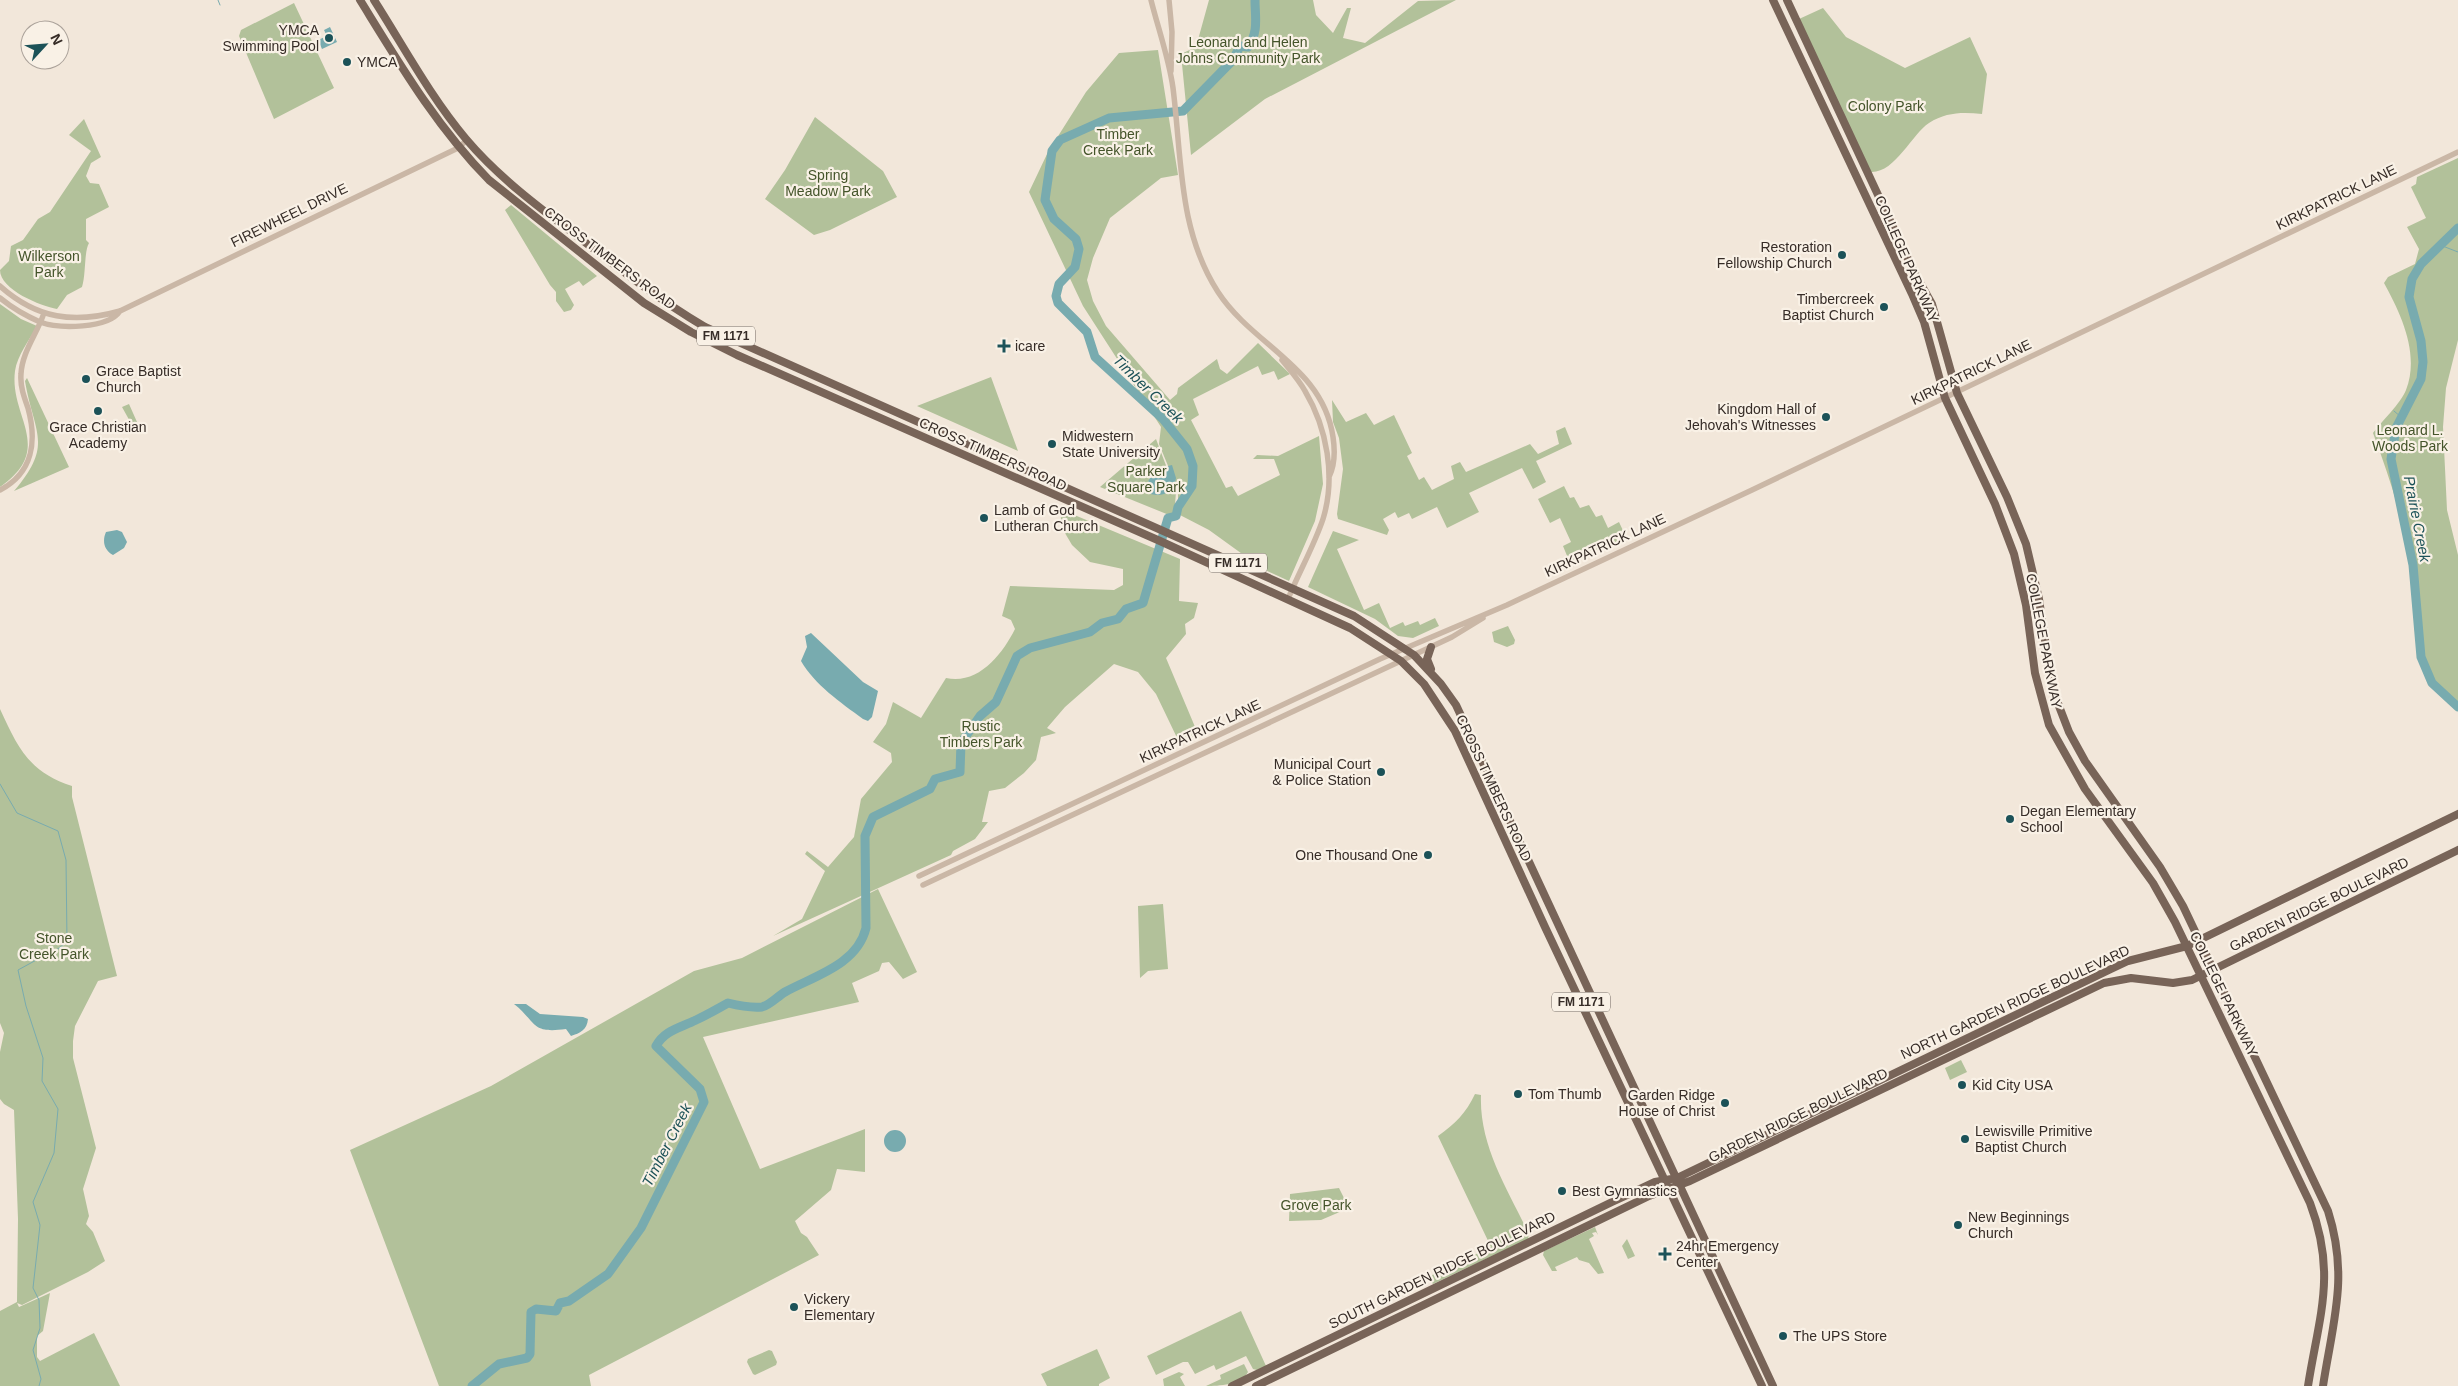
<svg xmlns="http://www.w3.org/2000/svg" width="2458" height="1386" viewBox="0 0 2458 1386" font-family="Helvetica,sans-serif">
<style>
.green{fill:#b2c19a}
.water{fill:#78abaf}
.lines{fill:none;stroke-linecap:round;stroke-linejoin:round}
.stream{stroke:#78abaf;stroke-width:1}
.river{stroke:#78abaf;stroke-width:9}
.minor{stroke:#cab7a6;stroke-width:5.5}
.major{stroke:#786458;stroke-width:8}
.poi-dot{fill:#1c5258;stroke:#f9f1e6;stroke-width:2}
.labels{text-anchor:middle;stroke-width:4.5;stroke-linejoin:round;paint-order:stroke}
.shield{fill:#f9f1e6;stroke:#706760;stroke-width:1}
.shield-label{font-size:12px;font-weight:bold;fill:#362c27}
.poi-label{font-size:14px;fill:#362c27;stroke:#f9f1e6;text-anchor:start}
.park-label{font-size:14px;fill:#44542a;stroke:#f9f1e6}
.street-label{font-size:14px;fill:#362c27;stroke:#f9f1e6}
.water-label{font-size:15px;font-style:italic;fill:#1c5258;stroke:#f9f1e6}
</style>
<rect width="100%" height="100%" fill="#f2e7da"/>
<path class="green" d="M 1209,0 L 1313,0 L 1316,15 L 1333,33 L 1347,8 L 1351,8 L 1343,38 L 1365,43 L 1418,1 L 1456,0 L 1265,99 L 1191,155 L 1181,54 L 1196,47 Z
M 294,3 L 334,88 L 274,119 L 239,36 L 241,30 Z
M 1823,8 L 1846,37 L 1905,68 L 1970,37 L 1987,74 L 1982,114 C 1963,112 1946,112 1929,123 C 1912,134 1895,173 1871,172 L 1799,19 Z
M 1158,50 L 1178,175 L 1161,178 L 1110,218 L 1093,258 L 1087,280 L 1093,301 L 1106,326 L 1170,400 L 1177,394 L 1178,388 L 1217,359 L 1220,369 L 1227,374 L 1258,343 L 1290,374 L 1278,380 L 1274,371 L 1262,375 L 1258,366 L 1193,399 L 1199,415 L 1191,420 L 1226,488 L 1232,486 L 1238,496 L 1280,475 L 1274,459 L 1253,459 L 1257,455 L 1278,456 L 1319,436 L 1323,484 L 1315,521 L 1289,581 L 1263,569 L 1209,530 L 1178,514 L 1178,490 L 1159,444 L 1161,427 L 1083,306 L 1029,192 L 1048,152 L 1086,92 L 1119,53 Z
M 815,117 L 883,171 L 897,197 L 830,230 L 814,235 L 765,199 L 785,170 Z
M 84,119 L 101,157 L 91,163 L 86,176 L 90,183 L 99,184 L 109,207 L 86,219 L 86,240 L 89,243 C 84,251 86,275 82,287 L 67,295 L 57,309 C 41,306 0,290 0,270 L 9,261 L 11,246 L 23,240 L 38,219 L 50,212 L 91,151 L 69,135 Z
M 2458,158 L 2458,340 L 2446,388 L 2443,427 L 2447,510 L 2458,555 L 2458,708 C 2407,678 2417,630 2412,580 C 2411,564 2408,547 2404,531 C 2396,497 2385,465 2373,433 C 2382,421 2401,403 2406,390 C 2420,354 2401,314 2384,283 L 2388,277 L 2415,264 L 2419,249 L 2407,227 L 2426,218 L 2411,187 L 2416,184 L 2417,177 Z
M 511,205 L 597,276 L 583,286 L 579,281 L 565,289 L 574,305 L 571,310 L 564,312 L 556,301 L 556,292 L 550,285 L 505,210 Z
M 0,304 L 21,319 L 37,326 C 30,339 17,356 15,371 C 9,417 56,448 0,487 Z
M 991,377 L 1018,451 L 917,406 Z
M 27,378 L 69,467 L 14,491 C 54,444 34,434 25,381 Z
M 1332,400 L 1346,422 L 1366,413 L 1374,425 L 1394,415 L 1412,453 L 1407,456 L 1419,480 L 1424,477 L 1432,490 L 1454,479 L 1451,466 L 1460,462 L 1466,472 L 1530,444 L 1538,454 L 1559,444 L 1556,431 L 1565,427 L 1572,444 L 1536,461 L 1546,482 L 1533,489 L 1522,468 L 1469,493 L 1479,512 L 1447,528 L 1437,507 L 1412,519 L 1409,513 L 1398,518 L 1395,512 L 1383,519 L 1389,530 L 1387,535 L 1338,519 L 1337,514 L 1343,469 L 1339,438 L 1333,422 Z
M 129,404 L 137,422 L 132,425 L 122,407 Z
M 1156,439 L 1176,492 L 1174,517 L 1100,487 Z
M 1564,486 L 1570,498 L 1574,497 L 1580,508 L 1589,505 L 1596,517 L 1602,515 L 1608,528 L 1619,522 L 1626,537 L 1570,563 L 1563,546 L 1571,542 L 1560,518 L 1550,523 L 1538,499 Z
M 1060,509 L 1180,559 L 1179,601 L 1198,603 L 1194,618 L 1185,624 L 1186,634 L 1166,658 L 1198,734 L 1180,744 L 1156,694 L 1138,672 L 1114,664 L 1065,707 L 1047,728 L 1056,733 L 1041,737 L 1036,760 L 1024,773 L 1005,788 L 989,791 L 982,822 L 988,822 L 975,839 L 953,851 L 951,855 L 773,936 L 802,919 L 825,871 L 805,854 L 807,851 L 828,867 L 854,837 L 861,799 L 892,762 L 891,753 L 873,742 L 886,724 L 893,702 L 921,718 L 946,678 C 978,685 1002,655 1015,629 L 1011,620 L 1002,616 L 1010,586 L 1114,590 L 1123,585 L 1123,569 L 1090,562 L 1072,545 L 1062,528 Z
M 1333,531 L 1359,540 L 1337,549 L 1364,610 L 1379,603 L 1390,628 L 1403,622 L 1405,626 L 1418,621 L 1420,625 L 1435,618 L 1439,626 L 1413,638 L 1398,636 L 1375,619 L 1308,587 Z
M 1508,626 L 1515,640 L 1514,644 L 1507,647 L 1494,642 L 1492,632 Z
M 0,709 C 18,748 29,772 72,786 L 72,797 L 117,976 L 98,981 L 75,1026 L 73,1041 L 73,1058 L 96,1148 L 83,1189 L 89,1216 L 86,1224 L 93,1232 L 105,1261 L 88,1272 L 22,1305 L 17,1303 L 19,1307 L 50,1293 L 43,1331 L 37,1336 L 37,1357 L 40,1361 L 94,1333 L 120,1386 L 0,1386 L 0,1311 L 17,1302 L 18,1219 L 14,1110 L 4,1104 L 0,1099 L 0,1052 L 4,1033 L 0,1023 Z
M 878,889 L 917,972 L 903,979 L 889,962 L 882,963 L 879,971 L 852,983 L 859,1002 L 703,1037 L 760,1169 L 865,1129 L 865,1172 L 837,1169 L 831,1190 L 795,1221 L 801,1233 L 807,1237 L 819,1255 L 589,1375 L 591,1386 L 439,1386 L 350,1150 L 491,1086 L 694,971 L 742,958 Z
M 1163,904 L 1168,969 L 1148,971 L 1140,978 L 1138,906 Z
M 1961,1060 L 1967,1072 L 1950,1080 L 1945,1068 Z
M 1475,1094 L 1481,1095 C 1479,1146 1508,1190 1529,1234 L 1528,1239 L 1433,1284 L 1428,1277 L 1491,1247 L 1438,1136 C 1455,1124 1466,1113 1475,1094 Z
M 1339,1188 L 1349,1208 L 1321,1220 L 1289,1221 L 1290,1194 Z
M 1595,1227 L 1598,1235 L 1596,1232 L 1592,1233 L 1594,1236 L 1589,1239 L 1604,1273 L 1598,1274 L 1589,1263 L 1579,1260 L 1577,1257 L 1555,1267 L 1557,1271 L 1552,1271 L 1543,1255 L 1544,1251 Z
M 1627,1239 L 1635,1256 L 1628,1259 L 1622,1246 Z
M 1241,1311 L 1266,1366 L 1257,1370 L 1253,1369 L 1246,1356 L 1216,1370 L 1214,1365 L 1195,1374 L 1188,1362 L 1183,1362 L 1156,1375 L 1147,1356 Z
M 1097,1349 L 1110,1378 L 1099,1384 L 1099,1386 L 1047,1386 L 1041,1374 Z
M 769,1350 L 772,1351 L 777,1362 L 776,1365 L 755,1375 L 753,1374 L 747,1362 L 748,1359 Z
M 1244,1364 L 1248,1372 C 1241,1385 1219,1386 1206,1386 L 1221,1379 L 1220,1375 Z
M 1179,1372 L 1184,1374 L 1180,1377 L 1185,1386 L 1164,1386 L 1163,1379 Z"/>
<path class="water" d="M 330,27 L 337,42 L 322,49 L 318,40 L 327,36 L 324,30 Z
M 1172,465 L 1176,478 L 1174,488 C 1163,497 1157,496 1144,492 C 1148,477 1156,468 1172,465 Z
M 117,530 L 122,532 L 127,542 L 124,548 L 113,555 C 104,550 102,541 106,532 Z
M 811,633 L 863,682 L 878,691 L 872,717 L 868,721 L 863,719 C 840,702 815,685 801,661 L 807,647 L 805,636 Z
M 514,1004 L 526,1004 L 540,1014 L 583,1017 L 588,1019 C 587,1030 580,1033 571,1036 L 566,1029 C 530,1034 537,1022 514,1004 Z
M884 1141a11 11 0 1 1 22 0a11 11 0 1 1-22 0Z"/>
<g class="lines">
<path class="stream" d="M 218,0 L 220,5
M 2440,245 L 2458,252
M 2394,411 L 2401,417
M 0,784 L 17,813 L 58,831 L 66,860 L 67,942 L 47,957 L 40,958 L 18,970 L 26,1006 L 43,1058 L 42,1081 L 58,1109 L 54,1153 L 33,1202 L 40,1225 L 33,1288 L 39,1300 L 40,1328 L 33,1350 L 41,1379 L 39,1386"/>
<path class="river" d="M 2458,228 L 2421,264 L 2412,279 L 2409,297 L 2421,341 L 2423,362 L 2421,379 L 2396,428 L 2391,459 L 2413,565 L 2421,657 L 2432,683 L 2458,707
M 472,1386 L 499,1364 L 527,1358 L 530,1354 L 531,1312 L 536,1309 L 556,1311 L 560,1303 L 569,1301 L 608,1274 L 641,1228 L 704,1102 L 700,1089 L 656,1046 C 665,1030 680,1028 696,1020 C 707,1015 717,1009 728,1003 C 740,1006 751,1008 762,1007 C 770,1005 778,996 785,992 C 814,976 857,965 866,928 L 865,836 L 873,817 L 930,789 L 935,779 L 960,772 L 961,743 L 980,716 L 996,702 L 1017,656 L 1030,648 L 1090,632 L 1102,623 L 1118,619 L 1126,609 L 1143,603 L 1168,518 L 1176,516 L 1178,507 L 1192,486 L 1193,466 L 1187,449 L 1163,419 L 1095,357 L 1087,332 L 1058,303 L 1056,296 L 1059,284 L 1075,267 L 1079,249 L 1076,239 L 1054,219 L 1045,200 L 1052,151 L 1060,140 L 1109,118 L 1183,111 L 1233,60 L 1240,46 L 1248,47 C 1259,32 1255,17 1255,0"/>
<path class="minor" d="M 1151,0 C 1158,28 1169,59 1173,88 C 1182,159 1178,230 1218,292 C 1253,346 1323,367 1333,437 C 1335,450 1335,465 1329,477
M 1169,0 L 1172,32 L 1171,71
M 0,286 C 37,319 74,324 120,311 L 458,148 L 467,140
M 0,298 C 11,307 26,316 40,322 C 59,329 108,329 120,311
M 1282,360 C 1290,370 1299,380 1305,391 C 1327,428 1336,477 1323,519 C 1314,546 1299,572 1288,599
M 0,490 C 33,473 37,441 28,408 C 24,397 20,386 21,374 C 22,352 37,334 44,313
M 919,876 L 1380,659 L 1507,605 L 1752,490 L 2458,152
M 923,885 L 1452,637 L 1483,618"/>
<path class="major" d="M 360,0 C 399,63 436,126 489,180 L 644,303 L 691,332 L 737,355 L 1160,541 L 1350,628 L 1401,661 L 1424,684 L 1455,731 L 1545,927 L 1762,1386
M 374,0 C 404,47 430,96 466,139 C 499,178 541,209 581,239 C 622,271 661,301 705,327 L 1354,616 L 1414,655 L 1441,684 L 1456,705 L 1773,1386
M 1773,0 L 1912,294 L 1924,322 L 1945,398 L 1995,504 L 2014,554 L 2026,605 L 2035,673 L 2049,725 L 2085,789 L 2153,883 L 2175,922 L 2310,1203 C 2337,1274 2319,1316 2308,1386
M 1787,0 L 1914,272 L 1932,304 L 1957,393 L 2007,497 L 2026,544 L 2039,599 L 2052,688 L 2069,732 L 2085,761 L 2160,867 L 2183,906 L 2328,1211 C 2349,1277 2333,1321 2323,1386
M 1431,669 L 1427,659 L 1431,647
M 1232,1386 L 1612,1202 L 1655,1182 L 1677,1178 L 2111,969 L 2128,961 L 2187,946 L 2458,814
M 1256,1386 L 1649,1196 L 1690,1181 L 2104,983 L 2131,978 L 2173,983 L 2192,980 L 2458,850"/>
</g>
<g class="poi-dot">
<circle cx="329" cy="38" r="5"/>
<circle cx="347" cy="62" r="5"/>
<circle cx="1842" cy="255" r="5"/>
<circle cx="1884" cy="307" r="5"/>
<path d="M1001.5 338.5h5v5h5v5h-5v5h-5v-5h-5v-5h5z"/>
<circle cx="86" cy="379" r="5"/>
<circle cx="98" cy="411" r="5"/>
<circle cx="1826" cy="417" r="5"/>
<circle cx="1052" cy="444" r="5"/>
<circle cx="984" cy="518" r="5"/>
<circle cx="1381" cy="772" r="5"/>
<circle cx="2010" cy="819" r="5"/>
<circle cx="1428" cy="855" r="5"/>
<circle cx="1962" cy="1085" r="5"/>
<circle cx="1518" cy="1094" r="5"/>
<circle cx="1725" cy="1103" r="5"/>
<circle cx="1965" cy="1139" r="5"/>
<circle cx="1562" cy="1191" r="5"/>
<circle cx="1958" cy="1225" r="5"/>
<path d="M1662.5 1246.5h5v5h5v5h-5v5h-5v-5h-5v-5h5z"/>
<circle cx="794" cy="1307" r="5"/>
<circle cx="1783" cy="1336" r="5"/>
</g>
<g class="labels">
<g class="shield">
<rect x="697" y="326.5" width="58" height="19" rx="4"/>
<rect x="1209" y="553.5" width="58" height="19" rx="4"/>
<rect x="1552" y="992.5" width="58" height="19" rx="4"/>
</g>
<g class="shield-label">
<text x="726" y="340">FM 1171</text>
<text x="1238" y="567">FM 1171</text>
<text x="1581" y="1006">FM 1171</text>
</g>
<g class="poi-label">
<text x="319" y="35" text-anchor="end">YMCA<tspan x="319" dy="16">Swimming Pool</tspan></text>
<text x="357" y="67">YMCA</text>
<text x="1832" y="252" text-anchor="end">Restoration<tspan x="1832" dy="16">Fellowship Church</tspan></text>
<text x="1874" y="304" text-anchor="end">Timbercreek<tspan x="1874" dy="16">Baptist Church</tspan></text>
<text x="1015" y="351">icare</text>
<text x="96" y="376">Grace Baptist<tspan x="96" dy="16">Church</tspan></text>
<text x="1816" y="414" text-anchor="end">Kingdom Hall of<tspan x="1816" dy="16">Jehovah's Witnesses</tspan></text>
<text x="98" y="432" text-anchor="middle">Grace Christian<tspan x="98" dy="16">Academy</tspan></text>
<text x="1062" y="441">Midwestern<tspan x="1062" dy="16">State University</tspan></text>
<text x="994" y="515">Lamb of God<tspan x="994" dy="16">Lutheran Church</tspan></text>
<text x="1371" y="769" text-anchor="end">Municipal Court<tspan x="1371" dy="16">&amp; Police Station</tspan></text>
<text x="2020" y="816">Degan Elementary<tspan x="2020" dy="16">School</tspan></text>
<text x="1418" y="860" text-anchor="end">One Thousand One</text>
<text x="1972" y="1090">Kid City USA</text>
<text x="1528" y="1099">Tom Thumb</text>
<text x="1715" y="1100" text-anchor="end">Garden Ridge<tspan x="1715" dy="16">House of Christ</tspan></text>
<text x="1975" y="1136">Lewisville Primitive<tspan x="1975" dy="16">Baptist Church</tspan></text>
<text x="1572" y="1196">Best Gymnastics</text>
<text x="1968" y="1222">New Beginnings<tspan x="1968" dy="16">Church</tspan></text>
<text x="1676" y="1251">24hr Emergency<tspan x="1676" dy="16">Center</tspan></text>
<text x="804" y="1304">Vickery<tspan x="804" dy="16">Elementary</tspan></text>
<text x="1793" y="1341">The UPS Store</text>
</g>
<g class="park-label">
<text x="1248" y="47">Leonard and Helen<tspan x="1248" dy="16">Johns Community Park</tspan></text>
<text x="1886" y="111">Colony Park</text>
<text x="1118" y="139">Timber<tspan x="1118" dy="16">Creek Park</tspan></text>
<text x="828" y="180">Spring<tspan x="828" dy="16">Meadow Park</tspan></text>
<text x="49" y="261">Wilkerson<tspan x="49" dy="16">Park</tspan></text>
<text x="2410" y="435">Leonard L.<tspan x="2410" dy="16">Woods Park</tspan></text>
<text x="1146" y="476">Parker<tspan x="1146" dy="16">Square Park</tspan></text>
<text x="981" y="731">Rustic<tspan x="981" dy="16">Timbers Park</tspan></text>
<text x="54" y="943">Stone<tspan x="54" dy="16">Creek Park</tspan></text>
<text x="1316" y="1210">Grove Park</text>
</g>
<g class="street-label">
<text transform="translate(2336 197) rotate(-26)" y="5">KIRKPATRICK LANE</text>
<text transform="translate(289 215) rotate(-26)" y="5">FIREWHEEL DRIVE</text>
<text transform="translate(610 258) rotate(37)" y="5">CROSS TIMBERS ROAD</text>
<text transform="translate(1907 259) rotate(66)" y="5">COLLEGE PARKWAY</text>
<text transform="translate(1971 372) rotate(-26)" y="5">KIRKPATRICK LANE</text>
<text transform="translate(993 454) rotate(24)" y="5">CROSS TIMBERS ROAD</text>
<text transform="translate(1605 545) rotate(-25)" y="5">KIRKPATRICK LANE</text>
<text transform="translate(2044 641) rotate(79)" y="5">COLLEGE PARKWAY</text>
<text transform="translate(1200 731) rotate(-25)" y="5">KIRKPATRICK LANE</text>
<text transform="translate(1494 788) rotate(65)" y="5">CROSS TIMBERS ROAD</text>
<text transform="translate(2319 904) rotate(-26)" y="5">GARDEN RIDGE BOULEVARD</text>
<text transform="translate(2224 994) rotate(64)" y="5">COLLEGE PARKWAY</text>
<text transform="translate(2015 1002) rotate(-25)" y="5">NORTH GARDEN RIDGE BOULEVARD</text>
<text transform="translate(1798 1115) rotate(-26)" y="5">GARDEN RIDGE BOULEVARD</text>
<text transform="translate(1442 1270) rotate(-26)" y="5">SOUTH GARDEN RIDGE BOULEVARD</text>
</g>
<g class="water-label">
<text transform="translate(1148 389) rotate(44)" y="5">Timber Creek</text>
<text transform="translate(2417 519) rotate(79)" y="5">Prairie Creek</text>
<text transform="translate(667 1145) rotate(-63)" y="5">Timber Creek</text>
</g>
</g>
<g transform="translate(45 45) rotate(64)"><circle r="24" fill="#f9f1e6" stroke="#aba29a"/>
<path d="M0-4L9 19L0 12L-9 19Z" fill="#1c5258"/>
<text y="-8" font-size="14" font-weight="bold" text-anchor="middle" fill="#362c27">N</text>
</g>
</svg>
